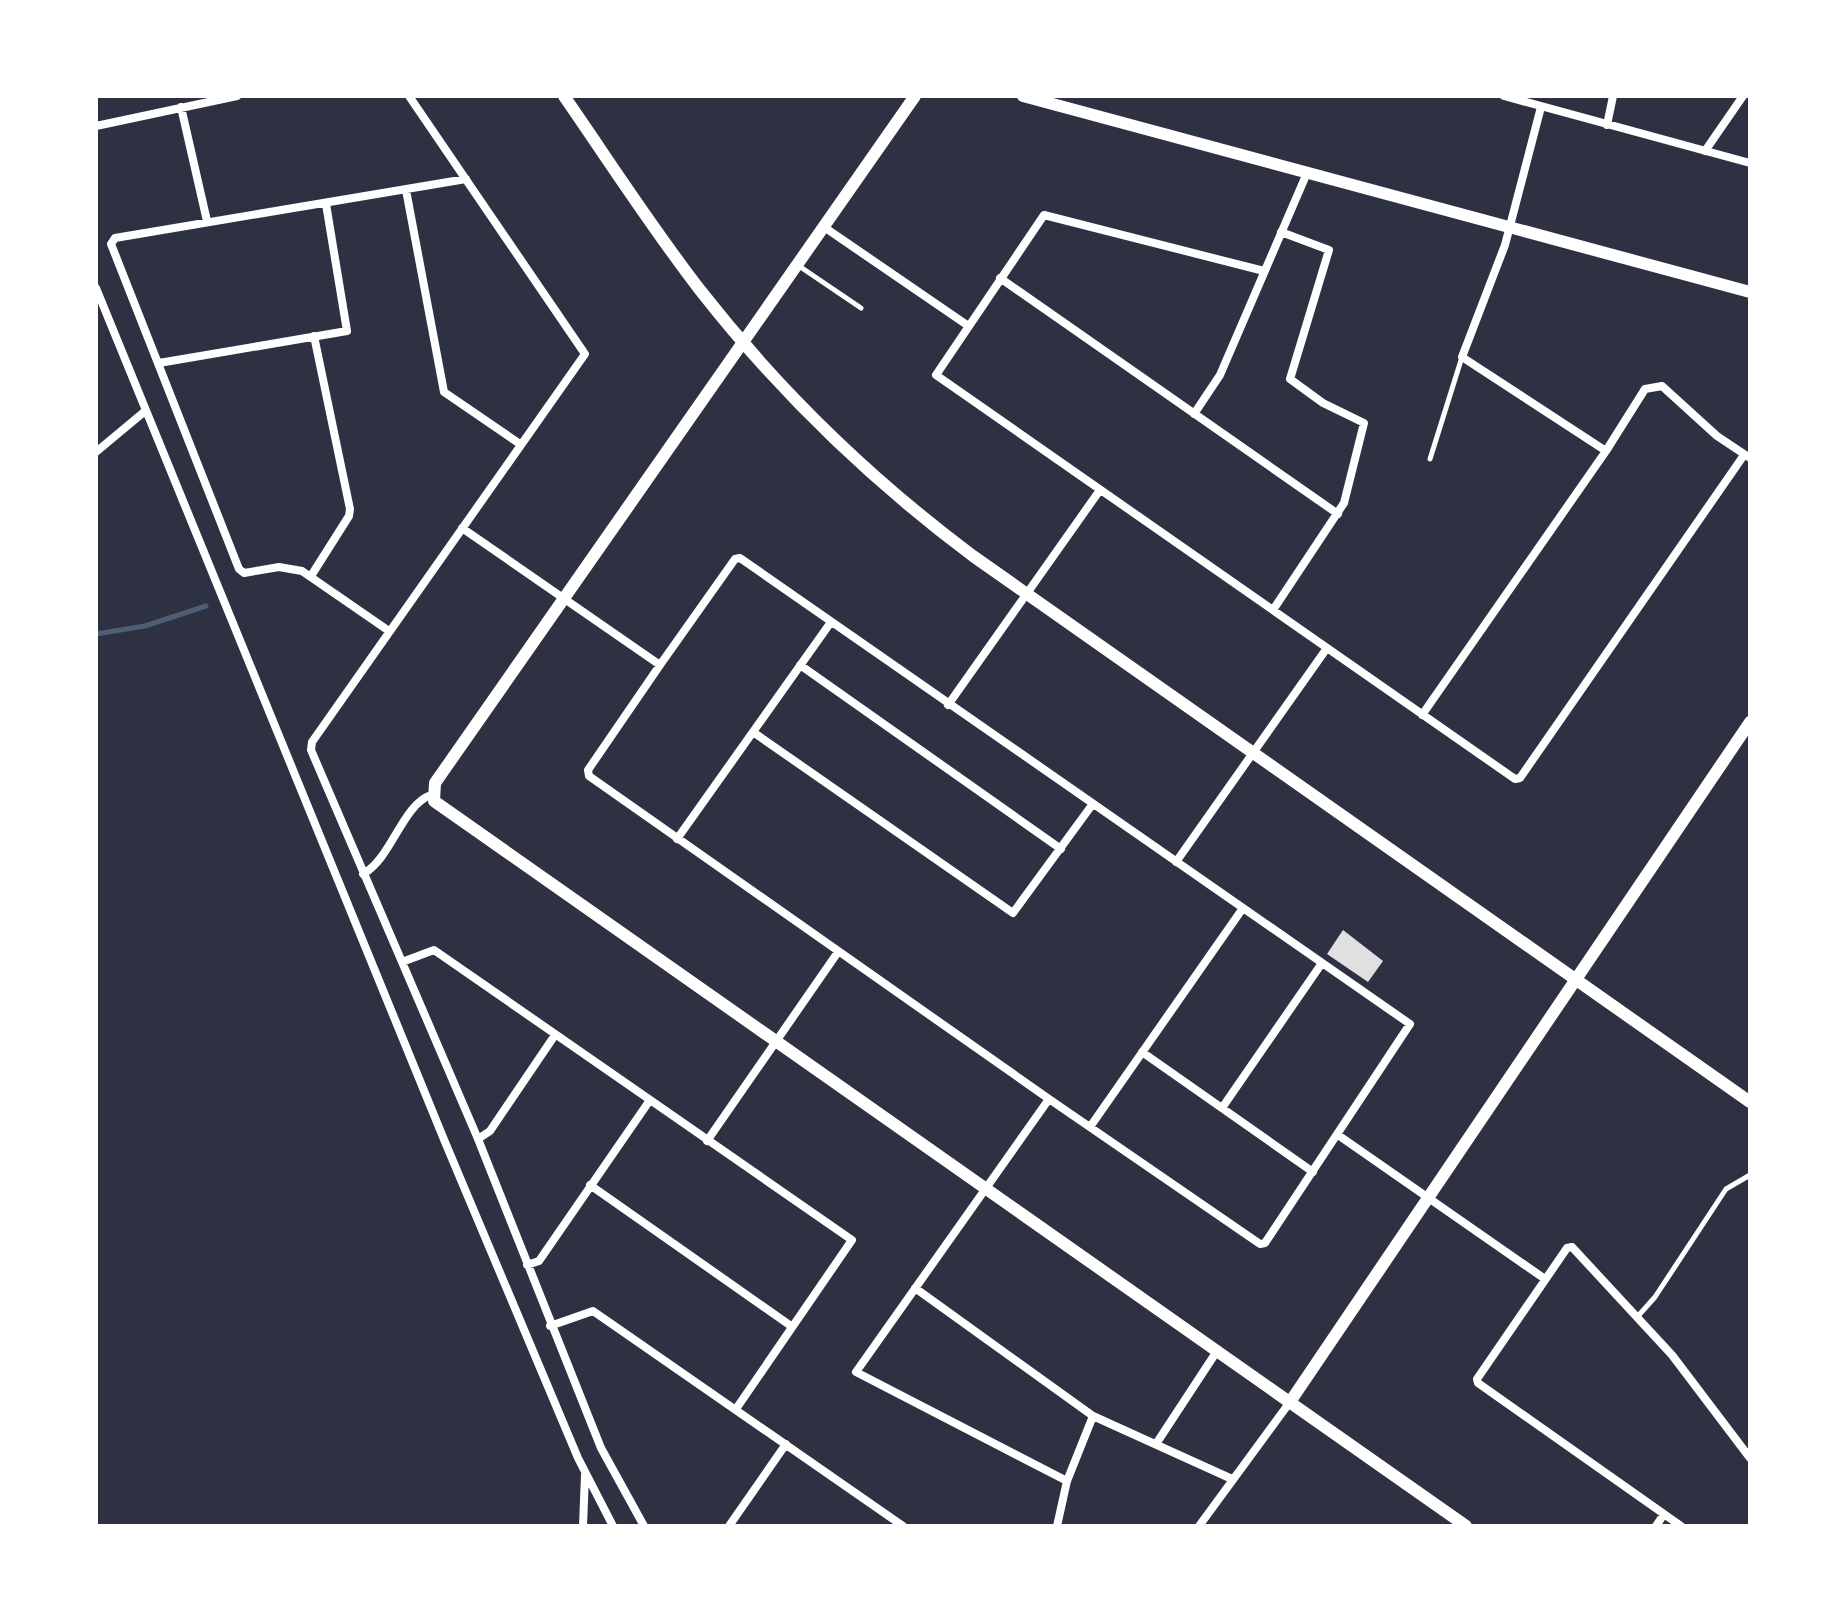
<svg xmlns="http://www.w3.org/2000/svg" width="1846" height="1622" viewBox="0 0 1846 1622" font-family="Ubuntu,sans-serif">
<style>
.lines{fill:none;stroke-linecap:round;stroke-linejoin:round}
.stream{stroke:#4f5d75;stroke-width:5}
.building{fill:#e0e0e3}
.service{stroke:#fff;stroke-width:5}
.minor{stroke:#fff;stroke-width:8}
.tertiary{stroke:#fff;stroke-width:12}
</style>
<rect width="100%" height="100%" fill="#2d3142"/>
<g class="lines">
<path class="stream" d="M 96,634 L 145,626 L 206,606"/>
</g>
<path class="building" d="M 1343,930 L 1383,961 L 1368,982 L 1327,954 Z"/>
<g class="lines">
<path class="service" d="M 799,266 L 861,308
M 1430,459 L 1462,357
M 1639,1315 L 1655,1297 L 1726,1189 L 1750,1175"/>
<path class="minor" d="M 409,96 L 585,354 L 312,742 L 311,750 L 478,1139 L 601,1448 L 644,1526
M 1504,96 L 1750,163
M 181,107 L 207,221
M 1541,107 L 1505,245 L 1462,357 L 1606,451
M 1607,125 L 1613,96
M 96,126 L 237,96
M 1705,151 L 1743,96
M 406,190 L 444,392 L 520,444
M 824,227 L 967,325
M 1264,271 L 1044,215 L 936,375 L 1515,779 L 1520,778 L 1744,455
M 1000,278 L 1338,514
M 96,288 L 445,1142 L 578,1458 L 613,1526
M 159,363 L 347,331 L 326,204
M 1194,414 L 1220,375 L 1307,173
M 96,452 L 144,412
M 462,528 L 660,665 L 735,559 L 740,558 L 1410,1024 L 1265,1243 L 1260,1244 L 1049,1099 L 856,1372 L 1067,1481
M 311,576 L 349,516 L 350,509 L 314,336
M 1273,610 L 1344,503 L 1364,423 L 1323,403 L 1290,379 L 1329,250 L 1281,232
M 389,631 L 302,571 L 279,567 L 244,573 L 239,569 L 111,244 L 115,238 L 466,179
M 660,665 L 588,770 L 589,776 L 1049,1099
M 800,665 L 1061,849
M 948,705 L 1100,490
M 1422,715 L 1606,451 L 1645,389 L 1662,386 L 1717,436 L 1750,458
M 753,732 L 1013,913 L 1092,805
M 677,839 L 831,622
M 1176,862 L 1327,648
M 363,874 C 392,858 402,805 431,795
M 402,962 L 434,950 L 852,1240 L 736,1409
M 1142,1052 L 1313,1172
M 1222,1108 L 1322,963
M 1090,1127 L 1243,908
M 1338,1135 L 1545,1279
M 478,1139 L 490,1131 L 555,1035
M 707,1141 L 838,952
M 590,1185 L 791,1326
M 527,1265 L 539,1261 L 650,1100
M 915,1288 L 1093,1416 L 1232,1479
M 550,1326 L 593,1311 L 903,1526
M 1156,1444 L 1217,1351
M 583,1526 L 585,1475
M 729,1526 L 786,1444
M 1057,1526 L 1067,1481 L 1093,1416
M 1199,1526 L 1290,1402
M 1656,1526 L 1664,1514
M 1681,1526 L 1478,1383 L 1477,1379 L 1567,1248 L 1572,1247 L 1672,1355 L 1750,1458"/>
<path class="tertiary" d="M 564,96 C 609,161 652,228 700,290 C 779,391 870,479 973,556 L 1750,1102
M 915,96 L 435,783 L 434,801 L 1466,1526
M 1023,96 L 1750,292
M 1290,1402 L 1750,722"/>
</g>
<rect width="1846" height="1622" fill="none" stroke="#ffffff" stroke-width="196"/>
</svg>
